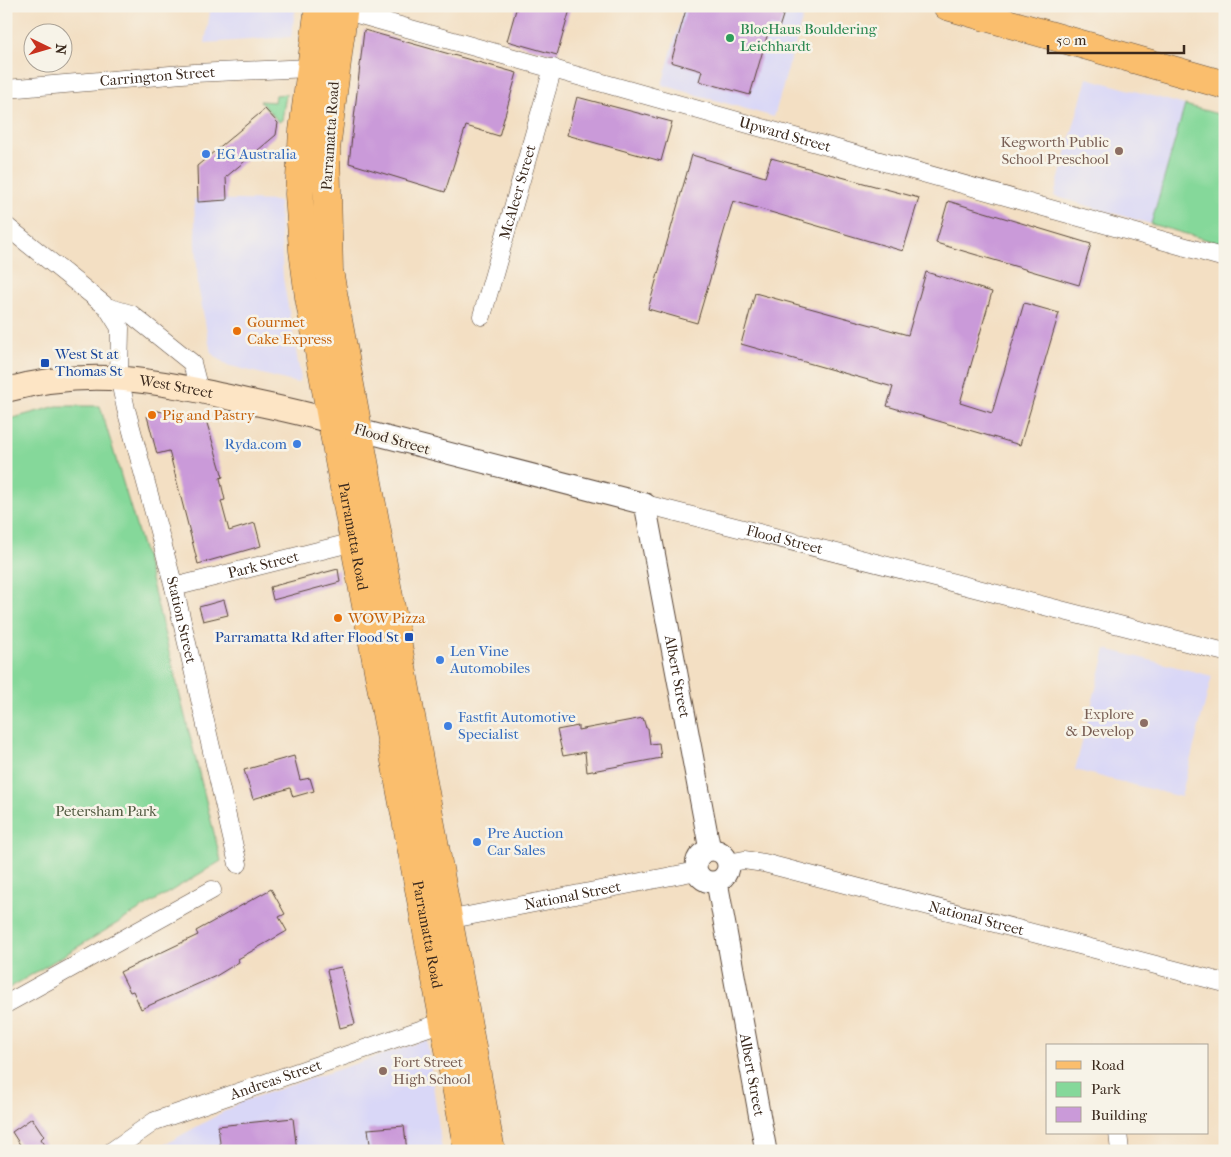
<svg xmlns="http://www.w3.org/2000/svg" width="1231" height="1157" viewBox="0 0 1231 1157" font-family="'IM FELL French Canon',serif">
<style>
.built{fill:#d9d7f7}
.green{fill:#85d89a;stroke:#60815c}
.building{fill:#ca9ad9}
.lines{fill:none;stroke-linecap:round;stroke-linejoin:round}
.minor-casing{stroke:#574537;stroke-width:19}
.tertiary-casing{stroke:#574537;stroke-width:23}
.secondary-casing{stroke:#574537;stroke-width:26}
.primary-casing{stroke:#574537;stroke-width:29}
.trunk-casing{stroke:#574537;stroke-width:29}
.minor{stroke:#fff;stroke-width:18}
.tertiary{stroke:#fff;stroke-width:21}
.secondary{stroke:#fde5c5;stroke-width:24}
.primary{stroke:#fabe6d;stroke-width:28}
.trunk{stroke:#fabe6d;stroke-width:28}
.leisure-dot{fill:#2e9e5b;stroke:#f7f3e8;stroke-width:2}
.education-dot{fill:#8d6e63;stroke:#f7f3e8;stroke-width:2}
.shop-dot{fill:#3f7fe0;stroke:#f7f3e8;stroke-width:2}
.food-dot{fill:#e8710a;stroke:#f7f3e8;stroke-width:2}
.transit-dot{fill:#1a4fb4;stroke:#f7f3e8;stroke-width:2}
.labels{text-anchor:middle;stroke-width:5;stroke-linejoin:round;paint-order:stroke}
.leisure-label{font-size:15px;fill:#27864d;stroke:#f7f3e8;text-anchor:start}
.street-label{font-size:15px;fill:#3b2a1e;stroke:#f7f3e8}
.education-label{font-size:15px;fill:#785e54;stroke:#f7f3e8;text-anchor:end}
.shop-label{font-size:15px;fill:#366cbe;stroke:#f7f3e8;text-anchor:start}
.food-label{font-size:15px;fill:#c56008;stroke:#f7f3e8;text-anchor:start}
.transit-label{font-size:15px;fill:#164399;stroke:#f7f3e8;text-anchor:start}
.park-label{font-size:15px;fill:#4e563d;stroke:#f7f3e8}
</style>
<rect width="100%" height="100%" fill="#f7f3e8"/>
<filter id="ink" filterUnits="userSpaceOnUse"><feTurbulence type="fractalNoise" baseFrequency=".02" numOctaves="2"/><feDisplacementMap in="SourceGraphic" scale="10" xChannelSelector="R" yChannelSelector="G"/><feConvolveMatrix kernelMatrix="1 2 1 2 8 2 1 2 1" color-interpolation-filters="sRGB"/></filter>
<filter id="wash" filterUnits="userSpaceOnUse"><feTurbulence type="fractalNoise" baseFrequency=".0096" numOctaves="4" result="noise"/><feDisplacementMap in="SourceGraphic" scale="20" xChannelSelector="R" yChannelSelector="G"/><feGaussianBlur stdDeviation="1.12" result="paint"/><feColorMatrix in="noise" values="0 0 0 0 0 0 0 0 0 0 0 0 0 0 0 0 0 1.4 0 .05"/><feComposite in="paint" operator="in"/></filter>
<g filter="url(#wash)">
<rect width="100%" height="100%" fill="#f3dfc3"/>
<path class="built" d="M 211,6 L 296,6 L 291,37 L 205,43 Z
M 684,6 L 806,6 L 774,117 L 662,85 Z
M 1087,78 L 1185,105 L 1151,224 L 1054,196 Z
M 194,199 L 279,201 L 283,278 L 301,379 L 297,383 L 227,365 L 211,353 L 198,286 Z
M 1106,649 L 1212,676 L 1181,797 L 1075,770 Z
M 427,1040 L 442,1151 L 153,1151 L 243,1101 Z"/>
<path class="green" d="M 286,94 L 282,120 L 279,122 L 260,101 L 274,102 L 275,95 Z
M 1185,105 L 1225,116 L 1225,245 L 1151,224 Z
M 57,406 L 100,406 L 146,559 L 221,861 L 6,990 L 6,420 Z"/>
<g id="blocks">
<path class="building" d="M 517,6 L 571,6 L 557,55 L 507,41 Z
M 687,6 L 786,6 L 779,28 L 770,26 L 750,95 L 699,81 L 702,71 L 671,62 Z
M 364,30 L 517,73 L 499,136 L 466,126 L 445,192 L 349,163 Z
M 577,97 L 672,122 L 661,161 L 567,135 Z
M 265,109 L 278,123 L 276,135 L 226,177 L 227,200 L 198,202 L 197,166 Z
M 692,155 L 765,177 L 771,158 L 919,198 L 903,251 L 733,201 L 697,323 L 648,309 Z
M 948,201 L 1091,244 L 1079,285 L 936,243 Z
M 926,272 L 992,292 L 960,403 L 992,413 L 1024,303 L 1059,313 L 1020,445 L 887,406 L 893,387 L 741,344 L 755,293 L 908,335 Z
M 152,410 L 206,420 L 223,477 L 220,478 L 225,500 L 221,501 L 229,531 L 255,523 L 261,546 L 198,564 L 169,451 L 157,454 L 147,416 Z
M 338,569 L 340,582 L 273,600 L 270,587 Z
M 224,600 L 228,615 L 203,621 L 199,607 Z
M 643,718 L 646,728 L 648,728 L 650,744 L 659,743 L 661,758 L 587,772 L 585,752 L 563,756 L 557,730 L 578,726 L 578,730 Z
M 294,756 L 300,780 L 310,778 L 314,791 L 293,797 L 290,788 L 253,799 L 244,770 Z
M 271,889 L 285,914 L 279,917 L 287,931 L 238,959 L 239,962 L 216,976 L 141,1009 L 133,991 L 130,992 L 120,972 L 198,935 L 196,931 Z
M 341,967 L 355,1024 L 340,1028 L 327,970 Z
M 32,1118 L 44,1136 L 41,1139 L 49,1151 L 24,1151 L 12,1132 Z
M 293,1118 L 297,1151 L 221,1151 L 218,1126 Z
M 404,1126 L 407,1151 L 371,1151 L 368,1129 Z"/>
</g>
</g>
<g filter="url(#ink)">
<use href="#blocks" fill-opacity="0" stroke="#574537" stroke-width="1"/>
<g class="lines">
<defs>
<g id="minor">
<path id="s1" d="M 343,10 L 1225,258"/>
<path id="s2" d="M 6,89 L 194,73 L 310,68"/>
<path id="s3" d="M 6,226 L 107,307 L 120,328 L 119,377 L 126,409 L 174,587 L 238,864"/>
<path d="M 107,307 L 131,314 L 192,363 L 199,390"/>
<path id="s4" d="M 482,316 L 553,68"/>
<path id="s5" d="M 645,504 L 1225,652"/>
<path id="s6" d="M 174,587 L 354,542"/>
<path id="s7" d="M 728,863 L 744,860 L 764,863 L 1225,983"/>
<path id="s8" d="M 447,920 L 697,871"/>
<path d="M 6,1004 L 212,890"/>
<path d="M 1118,1133 L 1120,1151"/>
<path id="s9" d="M 112,1151 L 155,1121 L 446,1021"/>
</g>
<g id="tertiary">
<path id="s10" d="M 359,430 L 645,504 L 710,850"/>
<circle cx="712" cy="866" r="16"/>
<path id="s11" d="M 717,882 L 766,1151"/>
</g>
<g id="secondary">
<path id="s12" d="M 6,390 C 91,367 153,380 237,399 C 274,407 311,414 348,426"/>
</g>
<path id="primary" d="M 947,6 L 1225,85"/>
<g id="trunk">
<path id="s13" d="M 319,6 L 303,131 L 299,194 L 303,250 L 309,297 L 339,461 L 468,1151"/>
<path d="M 344,6 L 326,149 L 329,271 L 491,1151"/>
</g>
</defs>
<use href="#minor" class="minor-casing"/>
<use href="#tertiary" class="tertiary-casing"/>
<use href="#secondary" class="secondary-casing"/>
<use href="#primary" class="primary-casing"/>
<use href="#trunk" class="trunk-casing"/>
<use href="#minor" class="minor"/>
<use href="#tertiary" class="tertiary"/>
<use href="#secondary" class="secondary"/>
<use href="#primary" class="primary"/>
<use href="#trunk" class="trunk"/>
</g>
</g>
<circle class="leisure-dot" cx="730" cy="38" r="5"/>
<g class="education-dot">
<circle cx="1119" cy="151" r="5"/>
<circle cx="1144" cy="723" r="5"/>
<circle cx="383" cy="1071" r="5"/>
</g>
<g class="shop-dot">
<circle cx="206" cy="154" r="5"/>
<circle cx="297" cy="444" r="5"/>
<circle cx="440" cy="660" r="5"/>
<circle cx="448" cy="726" r="5"/>
<circle cx="477" cy="842" r="5"/>
</g>
<g class="food-dot">
<circle cx="237" cy="331" r="5"/>
<circle cx="152" cy="415" r="5"/>
<circle cx="338" cy="618" r="5"/>
</g>
<g class="transit-dot">
<rect x="40" y="358" width="10" height="10" rx="2.5"/>
<rect x="404" y="632" width="10" height="10" rx="2.5"/>
</g>
<g class="labels">
<g class="leisure-label">
<text x="740" y="34">BlocHaus Bouldering<tspan x="740" dy="17">Leichhardt</tspan></text>
</g>
<g class="street-label">
<text dy="5" stroke="none"><textPath href="#s2" startOffset="152">Carrington Street</textPath></text>
<text dy="5" stroke="none"><textPath href="#s1" startOffset="459">Upward Street</textPath></text>
<text transform="translate(330 136) rotate(-86)" y="5">Parramatta Road</text>
<text dy="5" stroke="none"><textPath href="#s4" startOffset="129">McAleer Street</textPath></text>
<text dy="5" stroke="none"><textPath href="#s12" startOffset="172">West Street</textPath></text>
<text transform="translate(392 439) rotate(16)" y="5">Flood Street</text>
<text dy="5" stroke="none"><textPath href="#s13" startOffset="536">Parramatta Road</textPath></text>
<text dy="5" stroke="none"><textPath href="#s5" startOffset="144">Flood Street</textPath></text>
<text dy="5" stroke="none"><textPath href="#s6" startOffset="92">Park Street</textPath></text>
<text dy="5" stroke="none"><textPath href="#s3" startOffset="454">Station Street</textPath></text>
<text dy="5" stroke="none"><textPath href="#s10" startOffset="471">Albert Street</textPath></text>
<text dy="5" stroke="none"><textPath href="#s8" startOffset="128">National Street</textPath></text>
<text dy="5" stroke="none"><textPath href="#s7" startOffset="256">National Street</textPath></text>
<text dy="5" stroke="none"><textPath href="#s13" startOffset="941">Parramatta Road</textPath></text>
<text dy="5" stroke="none"><textPath href="#s11" startOffset="196">Albert Street</textPath></text>
<text dy="5" stroke="none"><textPath href="#s9" startOffset="180">Andreas Street</textPath></text>
</g>
<g class="education-label">
<text x="1109" y="147">Kegworth Public<tspan x="1109" dy="17">School Preschool</tspan></text>
<text x="1134" y="719">Explore<tspan x="1134" dy="17">&amp; Develop</tspan></text>
<text x="393" y="1067" text-anchor="start">Fort Street<tspan x="393" dy="17">High School</tspan></text>
</g>
<g class="shop-label">
<text x="216" y="159">EG Australia</text>
<text x="287" y="449" text-anchor="end">Ryda.com</text>
<text x="450" y="656">Len Vine<tspan x="450" dy="17">Automobiles</tspan></text>
<text x="458" y="722">Fastfit Automotive<tspan x="458" dy="17">Specialist</tspan></text>
<text x="487" y="838">Pre Auction<tspan x="487" dy="17">Car Sales</tspan></text>
</g>
<g class="food-label">
<text x="247" y="327">Gourmet<tspan x="247" dy="17">Cake Express</tspan></text>
<text x="162" y="420">Pig and Pastry</text>
<text x="348" y="623">WOW Pizza</text>
</g>
<g class="transit-label">
<text x="55" y="359">West St at<tspan x="55" dy="17">Thomas St</tspan></text>
<text x="399" y="642" text-anchor="end">Parramatta Rd after Flood St</text>
</g>
<g class="park-label">
<text x="106" y="816">Petersham Park</text>
</g>
</g>
<rect width="1231" height="1157" fill="none" stroke="#f7f3e8" stroke-width="25"/>
<rect x="1046" y="1044" width="162" height="90" fill="#f7f3e8" stroke="#aca397"/>
<rect x="1056" y="1061" width="25" height="8" fill="#fabe6d" stroke="#aca397"/>
<text x="1091" y="1070" font-size="15" fill="#3b2a1e">Road</text>
<rect x="1056" y="1082" width="25" height="15" fill="#85d89a" stroke="#aca397"/>
<text x="1091" y="1094" font-size="15" fill="#3b2a1e">Park</text>
<rect x="1056" y="1107" width="25" height="15" fill="#ca9ad9" stroke="#aca397"/>
<text x="1091" y="1120" font-size="15" fill="#3b2a1e">Building</text>
<g transform="translate(48 48) rotate(95)"><circle r="24" fill="#f7f3e8" stroke="#aca397"/>
<path d="M0-4L9 19L0 12L-9 19Z" fill="#c8321e"/>
<text y="-8" font-size="14" font-weight="bold" text-anchor="middle" fill="#3b2a1e">N</text>
</g>
<path d="M1048 45v8h136v-8" fill="none" stroke="#3b2a1e" stroke-width="2.5"/>
<text x="1056" y="45" font-size="15" fill="#3b2a1e" stroke="#f7f3e8" stroke-width="4" paint-order="stroke">50 m</text>
</svg>
